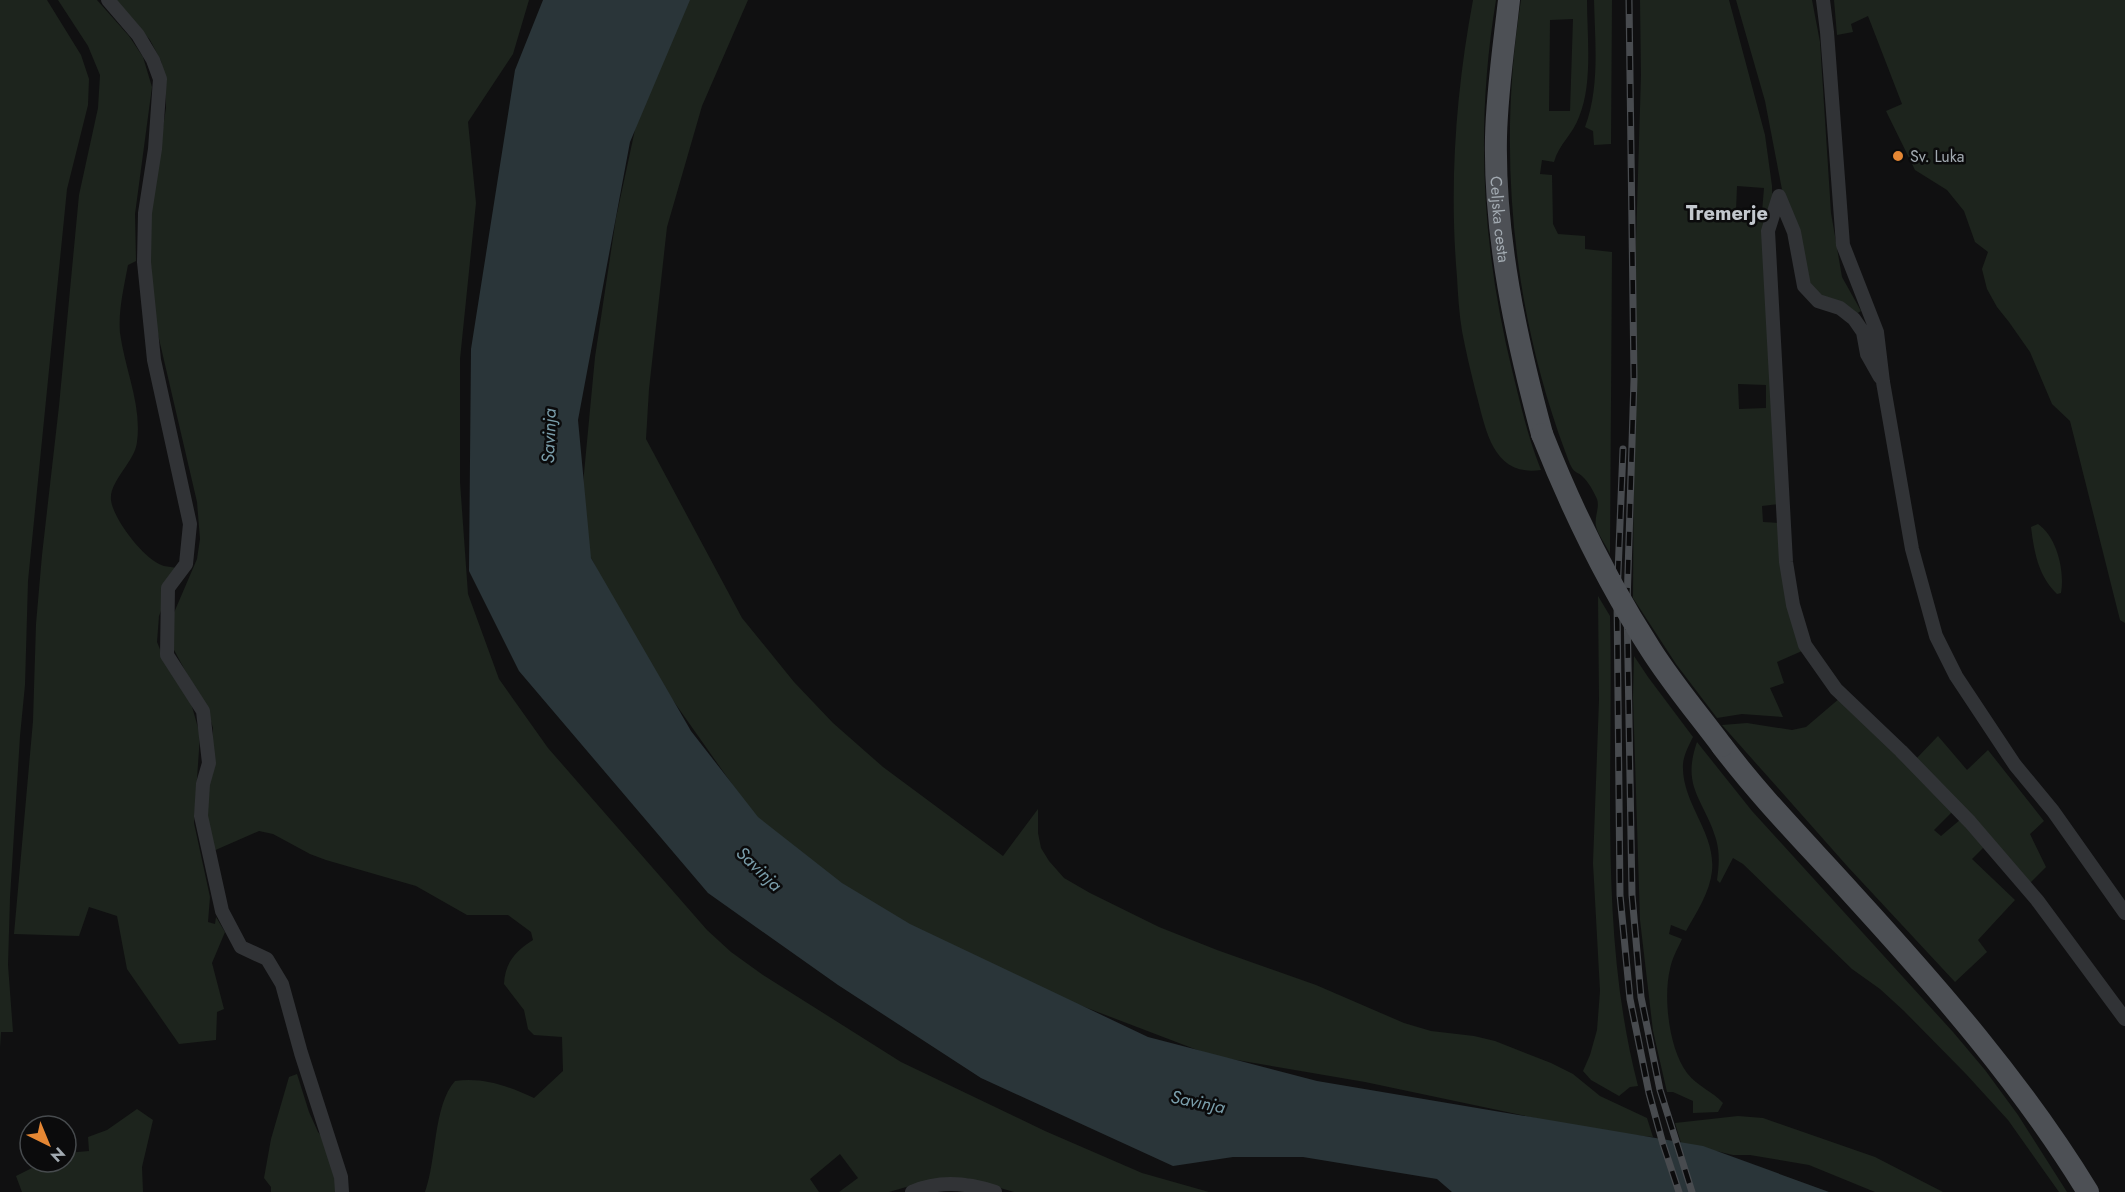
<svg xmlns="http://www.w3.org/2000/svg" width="2125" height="1192" viewBox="0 0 2125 1192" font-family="Jost,sans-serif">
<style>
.green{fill:#1d241d;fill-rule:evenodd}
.water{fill:#2a3539}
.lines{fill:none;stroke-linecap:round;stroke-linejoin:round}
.minor{stroke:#313336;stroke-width:14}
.primary{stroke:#4d5055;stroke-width:22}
.rail-casing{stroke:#484b4f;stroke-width:7}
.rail{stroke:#0b0b0c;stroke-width:4.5;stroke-dasharray:14;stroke-linecap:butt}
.primary-bridge{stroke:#4d5055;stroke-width:22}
.poi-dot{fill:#e58734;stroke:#0b0b0c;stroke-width:2}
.labels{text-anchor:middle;stroke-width:5;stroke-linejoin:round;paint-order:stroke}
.poi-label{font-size:16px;fill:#a2aab1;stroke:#0b0b0c;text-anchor:start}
.street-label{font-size:16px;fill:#a2aab1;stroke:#0b0b0c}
.water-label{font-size:18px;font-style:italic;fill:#7a9eab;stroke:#0b0b0c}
.quarter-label{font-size:20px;font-weight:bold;fill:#c3c8ce;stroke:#0b0b0c}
</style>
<rect width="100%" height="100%" fill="#101011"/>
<path class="green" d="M 0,0 L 47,0 L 81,55 L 89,79 L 88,105 L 67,189 L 28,581 L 25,685 L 20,736 L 10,898 L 8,965 L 13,1032 L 1,1032 L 0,1048 Z
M 58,0 L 97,0 L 129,36 L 143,57 L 152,87 L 135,214 L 136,261 L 128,265 C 124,286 118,312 120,333 C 125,370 142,405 137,442 C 135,462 109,481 111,500 C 113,519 145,561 164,566 C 168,567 173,567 177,568 L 159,616 L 157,642 L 166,664 L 191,703 L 200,735 L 194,823 L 210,897 L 208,922 L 215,924 L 216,917 L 225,932 L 212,963 L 224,1009 L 217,1012 L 216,1040 L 179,1044 L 127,969 L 117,916 L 89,907 L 79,936 L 14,934 L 33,721 L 36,624 L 42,555 L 59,406 L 79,195 L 98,108 L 100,75 L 88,46 Z
M 115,0 L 529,0 L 513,54 L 468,122 L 476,203 L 460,359 L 460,482 L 468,594 L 499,679 L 548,748 L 707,930 L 731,952 L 763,975 L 901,1062 L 1045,1131 L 1142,1173 L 1209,1192 L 1014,1192 L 966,1178 L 927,1181 L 889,1192 L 839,1192 L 858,1178 L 840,1154 L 810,1179 L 819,1192 L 425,1192 C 437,1159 433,1106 455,1081 C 483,1077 508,1086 534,1098 L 563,1071 L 562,1037 L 534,1035 L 528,1029 L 524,1010 L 504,984 C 505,962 516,951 533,940 L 531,932 L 508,915 L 467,915 L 416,886 L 326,860 L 310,854 L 273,834 L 259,831 L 211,852 L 207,809 L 213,728 L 209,715 L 173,648 L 173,615 L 197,559 L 200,539 L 197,502 L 153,313 L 149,217 L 166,108 L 165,81 L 161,61 L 150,40 Z
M 688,0 L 748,0 L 702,106 L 667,227 L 649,389 L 646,439 L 742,618 L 794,682 L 833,723 L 883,767 L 1003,856 L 1038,809 L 1038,833 L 1041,848 L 1049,861 L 1064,878 L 1090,893 L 1159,927 L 1217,950 L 1316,985 L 1404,1023 L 1431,1031 L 1474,1036 L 1495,1041 L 1551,1063 L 1573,1074 L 1600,1096 L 1647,1118 L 1653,1137 L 1601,1132 L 1365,1082 L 1213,1056 L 1006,977 L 933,945 L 782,843 L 751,811 L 641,655 L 587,550 L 581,505 L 595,357 L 616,218 L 636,125 Z
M 1473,0 L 1496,0 C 1475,127 1482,249 1513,374 C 1521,406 1528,438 1541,470 C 1492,477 1486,429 1476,393 C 1471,373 1466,352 1462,331 C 1459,313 1458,295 1457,277 C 1449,184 1456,91 1473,0 Z
M 1521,0 L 1587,0 C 1587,36 1593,84 1579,117 C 1573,134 1559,144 1554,162 L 1542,160 L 1540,174 L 1552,175 L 1553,224 L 1558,234 L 1585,236 L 1585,249 L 1612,252 L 1610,554 C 1606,545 1598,535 1596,526 C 1594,517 1600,508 1597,499 C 1594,492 1588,481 1582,476 C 1579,473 1574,472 1572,468 C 1569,463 1567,456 1565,451 C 1512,308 1497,151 1521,0 ZM 1573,19 L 1570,111 L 1549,111 L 1550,20 Z
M 1594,0 L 1612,0 L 1611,144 L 1594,145 L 1593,131 L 1585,127 C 1600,87 1595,42 1594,0 Z
M 1640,0 L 1729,0 L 1765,135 L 1772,186 L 1779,504 L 1762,506 L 1763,522 L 1781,523 L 1802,651 L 1777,662 L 1784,683 L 1770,688 L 1783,717 L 1742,714 L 1717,718 L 1676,664 L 1633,598 L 1635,275 L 1641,75 ZM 1737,186 L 1764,188 L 1762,212 L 1736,211 ZM 1738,384 L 1766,385 L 1766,408 L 1739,409 Z
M 1736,0 L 1812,0 L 1820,42 L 1831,213 L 1842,277 L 1861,311 L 1856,314 L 1825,299 L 1807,282 L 1784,200 L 1765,101 Z
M 1834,0 L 2125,0 L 2125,623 L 2120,620 L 2070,421 L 2052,404 L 2030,352 L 2009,322 L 1997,307 L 1987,289 L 1982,269 L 1988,252 L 1975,242 L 1964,211 L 1947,190 L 1915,170 L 1886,111 L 1902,104 L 1868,16 L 1851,24 L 1853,32 L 1837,35 Z
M 2038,524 C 2057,537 2065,571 2061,593 L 2057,594 C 2038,576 2034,551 2031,527 Z
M 1598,596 L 1610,616 C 1614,773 1598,932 1638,1086 L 1630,1087 L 1619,1096 L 1591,1080 L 1583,1071 L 1590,1055 L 1597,1030 L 1600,991 L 1593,863 L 1599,700 Z
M 1634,656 L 1648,677 L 1693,737 C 1689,745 1684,754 1683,764 C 1681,803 1716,832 1712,871 C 1710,892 1696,913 1686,931 L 1671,925 L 1669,934 L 1682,939 C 1678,948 1672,958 1670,969 C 1663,997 1669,1049 1687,1073 C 1697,1086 1712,1091 1723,1103 L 1718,1112 L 1693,1113 L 1693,1101 L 1673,1092 L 1667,1092 L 1653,1031 L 1640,920 L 1633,697 Z
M 1840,698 L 1953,811 L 1934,830 L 1941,836 L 1961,819 L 1985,846 L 1972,859 L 2015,900 L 1978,940 L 1987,952 L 1955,982 L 1848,867 L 1722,725 L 1747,723 L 1792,730 L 1806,727 Z
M 1938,736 L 1967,770 L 1988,750 L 2044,821 L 2030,834 L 2046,867 L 2030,883 L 1915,760 Z
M 1697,742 L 1752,811 L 1953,1032 L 1985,1070 L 2018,1115 L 2067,1192 L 2059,1192 L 2008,1120 L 1966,1074 L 1904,1011 L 1880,989 L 1852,969 L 1743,864 L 1733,858 L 1720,883 L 1717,880 C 1719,866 1720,853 1716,839 C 1704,799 1681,788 1697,742 Z
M 297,1074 L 309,1112 L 318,1132 L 331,1148 L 338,1192 L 271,1192 L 271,1187 L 264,1178 L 271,1139 L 289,1077 Z
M 137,1109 L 153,1120 L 142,1167 L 143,1192 L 22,1192 L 16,1176 L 44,1162 L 66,1162 L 66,1153 L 89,1151 L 88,1137 L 107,1130 Z
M 1738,1116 L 1763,1118 L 1875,1157 L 1943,1192 L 1875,1192 L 1809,1165 L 1750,1155 L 1733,1155 L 1716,1151 L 1684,1153 L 1675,1123 Z"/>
<path class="water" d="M 543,0 L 690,0 L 630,142 L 578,420 L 591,558 L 691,731 L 758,817 L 842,883 L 910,924 L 1148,1037 L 1317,1081 L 1703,1146 L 1829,1192 L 1452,1192 L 1437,1179 L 1303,1157 L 1233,1157 L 1173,1166 L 981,1078 L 838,985 L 708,893 L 519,671 L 469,571 L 471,349 L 515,70 Z"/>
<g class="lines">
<path class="minor" d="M 108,0 L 138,35 L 153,60 L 160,79 L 155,149 L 145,213 L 144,262 L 154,360 L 190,524 L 186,564 L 168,588 L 167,655 L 203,711 L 209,763 L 203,784 L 201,816 L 222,911 L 241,947 L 267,959 L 282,984 L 301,1053 L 341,1177 L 342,1192
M 1823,0 L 1827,32 L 1843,245 L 1877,332 L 1883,382 L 1912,549 L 1936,636 L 1956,676 L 2015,765 L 2053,811 L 2125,913
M 1779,196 L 1768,231 L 1786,562 L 1793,605 L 1805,645 L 1836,689 L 1901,751 L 1970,822 L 2037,900 L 2125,1019
M 1779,196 L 1794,232 L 1804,286 L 1818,301 L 1840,308 L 1854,319 L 1863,332 L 1867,354 L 1880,377
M 912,1192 C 939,1180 968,1183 995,1192"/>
<g class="primary">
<path id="s1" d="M 1509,0 C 1504,45 1497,91 1496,137 C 1494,237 1516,338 1542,434"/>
<path d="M 1722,746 C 1762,799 1809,846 1854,896 C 1939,989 2022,1084 2088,1192"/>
</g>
<defs>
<path id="rail" d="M 1629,0 L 1634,379 L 1627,604 L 1632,895 L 1641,997 L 1660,1090 L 1692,1192
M 1623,449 L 1617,598 L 1620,895 L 1630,999 L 1649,1093 L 1663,1144 L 1679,1192"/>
</defs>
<use href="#rail" class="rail-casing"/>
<use href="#rail" class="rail"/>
<path class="primary-bridge" d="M 1542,434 C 1572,510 1607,582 1651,650 C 1672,683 1698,714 1722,746"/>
</g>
<circle class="poi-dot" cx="1898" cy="156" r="6"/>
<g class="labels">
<g class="poi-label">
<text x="1910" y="162">Sv. Luka</text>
</g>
<g class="street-label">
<text dy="6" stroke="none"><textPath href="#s1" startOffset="220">Celjska cesta</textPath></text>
</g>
<g class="water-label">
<text transform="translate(549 436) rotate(-88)" y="6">Savinja</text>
<text transform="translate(759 869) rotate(44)" y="6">Savinja</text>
<text transform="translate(1198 1102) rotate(12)" y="6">Savinja</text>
</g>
<g class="quarter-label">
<text x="1727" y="220">Tremerje</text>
</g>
</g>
<g transform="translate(48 1144) rotate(137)"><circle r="28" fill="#0b0b0c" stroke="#474b4e" stroke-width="1.5"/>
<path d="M0-4.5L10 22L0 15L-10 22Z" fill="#e58734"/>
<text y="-9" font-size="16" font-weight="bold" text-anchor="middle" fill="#a2aab1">N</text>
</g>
</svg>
